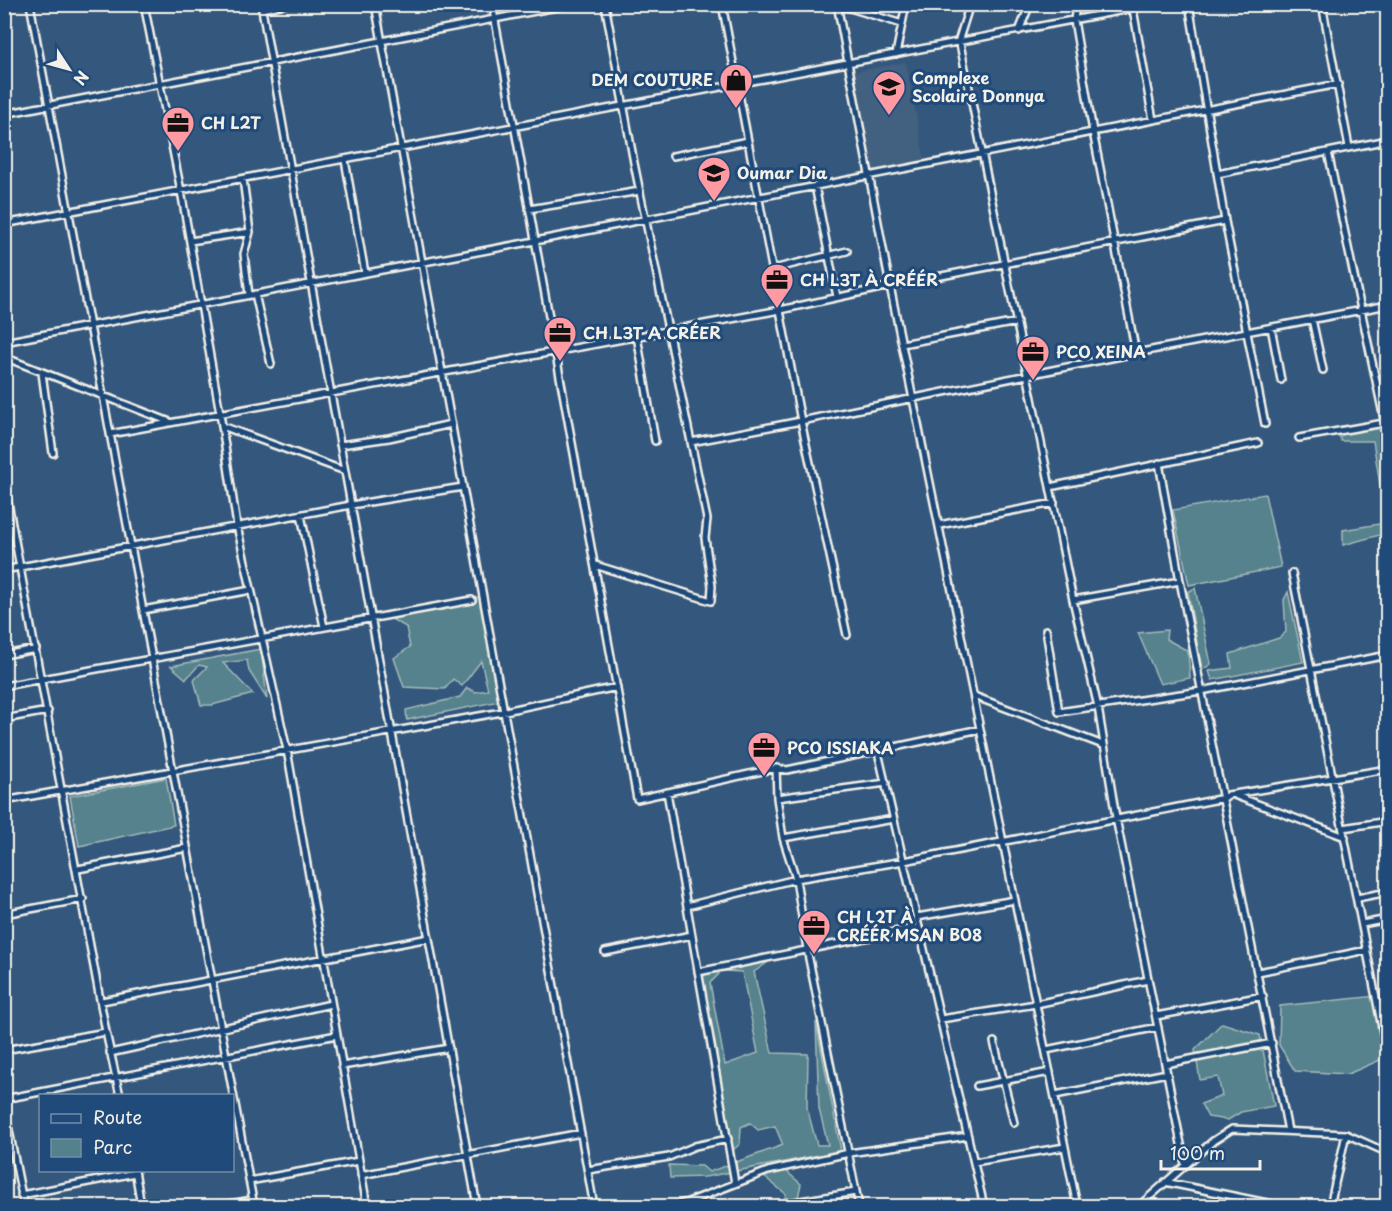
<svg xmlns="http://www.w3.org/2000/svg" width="1392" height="1211" viewBox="0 0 1392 1211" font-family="'Playpen Sans',sans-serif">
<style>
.built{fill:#42607f}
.green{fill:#54828c;stroke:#a4baba;stroke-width:1.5}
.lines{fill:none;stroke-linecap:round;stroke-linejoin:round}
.minor-casing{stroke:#f4f1e8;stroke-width:10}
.minor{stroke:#1f4a7a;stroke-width:5}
.labels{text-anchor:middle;stroke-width:6;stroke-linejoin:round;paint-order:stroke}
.poi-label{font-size:16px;font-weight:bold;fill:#f4f1e8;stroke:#1f4a7a;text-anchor:start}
</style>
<rect width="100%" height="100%" fill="#34577d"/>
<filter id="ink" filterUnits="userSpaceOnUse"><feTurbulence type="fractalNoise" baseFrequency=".0167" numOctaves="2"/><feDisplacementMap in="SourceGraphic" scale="12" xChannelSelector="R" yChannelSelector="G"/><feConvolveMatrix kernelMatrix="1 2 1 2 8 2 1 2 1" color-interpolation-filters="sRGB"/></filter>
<g filter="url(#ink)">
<path class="built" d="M 906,62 L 925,161 L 872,171 L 853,72 Z"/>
<path class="green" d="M 1381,428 L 1388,460 L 1387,533 L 1343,545 L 1343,530 L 1386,523 L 1373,441 L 1341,441 L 1338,432 Z
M 1265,494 L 1281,567 L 1189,585 L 1173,510 Z
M 1195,588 L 1211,664 L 1202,670 L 1188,592 Z
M 1288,592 L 1303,662 L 1212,680 L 1209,671 L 1232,668 L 1230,654 L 1279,638 L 1286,632 L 1284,600 Z
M 480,597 L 499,701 L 407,720 L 406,710 L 460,697 L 467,688 L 476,692 L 488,690 L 481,661 L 462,686 L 453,679 L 445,689 L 404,687 L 394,658 L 410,647 L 406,627 L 386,616 Z
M 1167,630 L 1166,639 L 1188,651 L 1190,678 L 1160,684 L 1138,633 Z
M 261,649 L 267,699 L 249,671 L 247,660 L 223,663 L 253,694 L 212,705 L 201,705 L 194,680 L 207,667 L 199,665 L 186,679 L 171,666 Z
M 166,778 L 174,825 L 79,846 L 70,796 Z
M 763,954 L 771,960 L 754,972 L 772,1053 L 808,1054 L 807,1108 L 817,1145 L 828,1145 L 819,1109 L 816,1022 L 841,1151 L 705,1177 L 670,1178 L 669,1165 L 702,1166 L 709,1172 L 783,1145 L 775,1126 L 758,1130 L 750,1123 L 741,1127 L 740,1144 L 728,1154 L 701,979 L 714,965 L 719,974 L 710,983 L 725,1065 L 758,1053 L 742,972 L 725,971 L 724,964 Z
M 1377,996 L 1387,1043 L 1387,1057 L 1348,1074 L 1295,1071 L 1279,1045 L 1280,1006 Z
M 1222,1023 L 1260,1035 L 1274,1106 L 1241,1112 L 1228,1120 L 1208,1117 L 1201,1104 L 1222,1096 L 1218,1077 L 1200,1080 L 1195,1050 Z
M 786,1171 L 801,1184 L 796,1206 L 783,1206 L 786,1194 L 763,1176 Z"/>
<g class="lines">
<defs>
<path id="minor" d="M 30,4 L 254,1206
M 144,4 L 181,191 L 220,413 L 237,526 L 287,750 L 367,1206
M 261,4 L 477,1206
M 375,4 L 594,1206
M 492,4 L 637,799 L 776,768 L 787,770 L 980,729
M 605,4 L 634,163 L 691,442 L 801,421 L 847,635
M 722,4 L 801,421 L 1136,353 L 1388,305
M 837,4 L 890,286 L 1077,1206
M 837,4 L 902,24 L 896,54
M 970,4 L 959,39 L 1073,600 L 1098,707 L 1116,818 L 1185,1164
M 1076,4 L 1074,20 L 1093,132 L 1136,353
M 1189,4 L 1225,221 L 1265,424
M 1322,4 L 1349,147
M 262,9 L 285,4
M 1133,9 L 1153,120
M 902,24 L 906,4
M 1019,31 L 1030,4
M 4,114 L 572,4
M 1328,152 L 1388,438
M 673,156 L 748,141
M 345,160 L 365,273
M 1217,174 L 1388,140
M 243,179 L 250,232 L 244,254 L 249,295
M 815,186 L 837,297
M 529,209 L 640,191
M 4,224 L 1156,4
M 190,241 L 250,232
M 773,269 L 847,251
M 255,294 L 271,364
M 1312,319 L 1323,370
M 1271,327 L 1281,380
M 637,336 L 655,441
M 4,342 L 535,241 L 1338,84
M 902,344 L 1017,322
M 4,357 L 170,422
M 42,373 L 53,453
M 222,426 L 345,471
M 110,434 L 780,310 L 890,286 L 1225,221
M 1299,438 L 1384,423
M 340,445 L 389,438 L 451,424
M 1159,463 L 1180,581 L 1288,1131
M 4,481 L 106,1032 L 120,1096
M 1050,487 L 1258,443
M 301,515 L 324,627
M 939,525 L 1054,503
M 595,565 L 711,601 L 712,586 L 705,538 L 707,519 L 691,442
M 4,570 L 351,505 L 463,487
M 1292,573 L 1385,1043
M 1073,600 L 1180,581
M 143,610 L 251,590
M 1046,630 L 1059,712 L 1201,691 L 1388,655
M 4,655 L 36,649
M 4,686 L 472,600
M 974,696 L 1103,745
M 4,719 L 48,711
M 878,752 L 984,1206
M 776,768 L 777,798 L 783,838 L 796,879 L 807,949 L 859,1206
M 667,792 L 735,1183
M 1234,795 L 1345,837
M 777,798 L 886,783
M 4,801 L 496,713 L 617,687
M 1343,828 L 1388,821
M 783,838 L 894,819
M 78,869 L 187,848
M 1357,898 L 1388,892
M 687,906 L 796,879 L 904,861 L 1224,798 L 1228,795 L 1388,769
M 4,914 L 83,899
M 917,917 L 1015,900
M 1362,924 L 1388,919
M 605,952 L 692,935
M 698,972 L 919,927
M 1258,972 L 1367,950
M 102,1001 L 429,938
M 1156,1016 L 1263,996
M 941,1019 L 1036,1004 L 1148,980
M 994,1042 L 1014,1123
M 4,1050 L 106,1032
M 1046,1050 L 1158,1027
M 110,1053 L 331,1004
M 1165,1064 L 1272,1043
M 342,1066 L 449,1048
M 977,1086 L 1050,1072
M 1055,1095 L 1167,1073
M 4,1099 L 337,1035
M 4,1105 L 24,1206
M 974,1162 L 1065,1147
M 135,1170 L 141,1206
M 588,1170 L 669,1157 L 695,1146 L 728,1139
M 361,1175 L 581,1133
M 249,1181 L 359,1161
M 1165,1182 L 1282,1206
M 21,1195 L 135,1173
M 675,1205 L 688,1202 L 768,1171 L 849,1153 L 968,1136
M 219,1206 L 252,1200
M 769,1206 L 856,1192
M 1139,1206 L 1213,1141 L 1232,1129 L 1346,1134 L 1388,1153
M 1330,1206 L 1346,1134"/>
</defs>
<use href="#minor" class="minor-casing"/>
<use href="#minor" class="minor"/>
</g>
</g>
<defs>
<symbol id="shop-pin" viewBox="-11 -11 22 30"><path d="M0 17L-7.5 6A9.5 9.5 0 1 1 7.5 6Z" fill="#ff9aa2" stroke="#1f4a7a"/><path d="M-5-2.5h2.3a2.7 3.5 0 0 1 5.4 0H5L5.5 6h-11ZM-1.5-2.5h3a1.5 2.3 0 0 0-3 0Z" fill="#111"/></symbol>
<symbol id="school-pin" viewBox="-11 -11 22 30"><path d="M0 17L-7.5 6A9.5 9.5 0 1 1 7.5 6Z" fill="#ff9aa2" stroke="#1f4a7a"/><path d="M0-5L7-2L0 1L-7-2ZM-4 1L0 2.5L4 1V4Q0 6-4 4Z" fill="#111"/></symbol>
<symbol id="office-pin" viewBox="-11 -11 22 30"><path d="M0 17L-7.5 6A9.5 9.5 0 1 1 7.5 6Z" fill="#ff9aa2" stroke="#1f4a7a"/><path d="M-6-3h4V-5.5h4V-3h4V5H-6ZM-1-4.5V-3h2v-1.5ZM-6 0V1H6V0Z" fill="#111"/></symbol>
</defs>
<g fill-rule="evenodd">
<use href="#shop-pin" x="717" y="61" width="38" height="52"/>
<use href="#school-pin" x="870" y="68" width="38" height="52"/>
<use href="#office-pin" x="159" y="104" width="38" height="52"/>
<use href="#school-pin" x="695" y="154" width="38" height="52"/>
<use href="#office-pin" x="758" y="261" width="38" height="52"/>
<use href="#office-pin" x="541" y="314" width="38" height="52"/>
<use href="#office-pin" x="1014" y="333" width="38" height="52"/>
<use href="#office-pin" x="745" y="729" width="38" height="52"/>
<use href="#office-pin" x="795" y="907" width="38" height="52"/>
</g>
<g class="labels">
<g class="poi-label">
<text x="912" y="84">Complexe<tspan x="912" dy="18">Scolaire Donnya</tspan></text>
<text x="713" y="86" text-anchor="end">DEM COUTURE</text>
<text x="201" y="129">CH L2T</text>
<text x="737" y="179">Oumar Dia</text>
<text x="800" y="286">CH L3T À CRÉÉR</text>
<text x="583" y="339">CH L3T A CRÉER</text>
<text x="1056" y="358">PCO XEINA</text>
<text x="787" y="754">PCO ISSIAKA</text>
<text x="837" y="923">CH L2T À<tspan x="837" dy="18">CRÉÉR MSAN B08</tspan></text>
</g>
</g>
<rect width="1392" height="1211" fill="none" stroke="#1f4a7a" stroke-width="24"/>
<rect x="12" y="12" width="1368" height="1187" fill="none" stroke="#f4f1e8" stroke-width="2" filter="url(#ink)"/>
<rect x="39" y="1094" width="195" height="78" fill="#1f4a7a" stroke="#748da6" stroke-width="1.5"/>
<rect x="51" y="1114" width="30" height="9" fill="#1f4a7a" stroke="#748da6" stroke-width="1.5"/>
<text x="93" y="1124" font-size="18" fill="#f4f1e8">Route</text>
<rect x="51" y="1139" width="30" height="18" fill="#54828c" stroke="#748da6" stroke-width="1.5"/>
<text x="93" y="1154" font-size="18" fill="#f4f1e8">Parc</text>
<g transform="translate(69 69) rotate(126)" stroke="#1f4a7a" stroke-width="4.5" paint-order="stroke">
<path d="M0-4.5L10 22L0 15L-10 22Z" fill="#f4f1e8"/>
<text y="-9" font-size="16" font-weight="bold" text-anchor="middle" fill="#f4f1e8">N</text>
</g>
<path d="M1161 1160v9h99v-9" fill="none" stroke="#f4f1e8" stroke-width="3"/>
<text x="1170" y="1160" font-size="18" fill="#f4f1e8" stroke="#1f4a7a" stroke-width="4.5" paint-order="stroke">100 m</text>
</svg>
